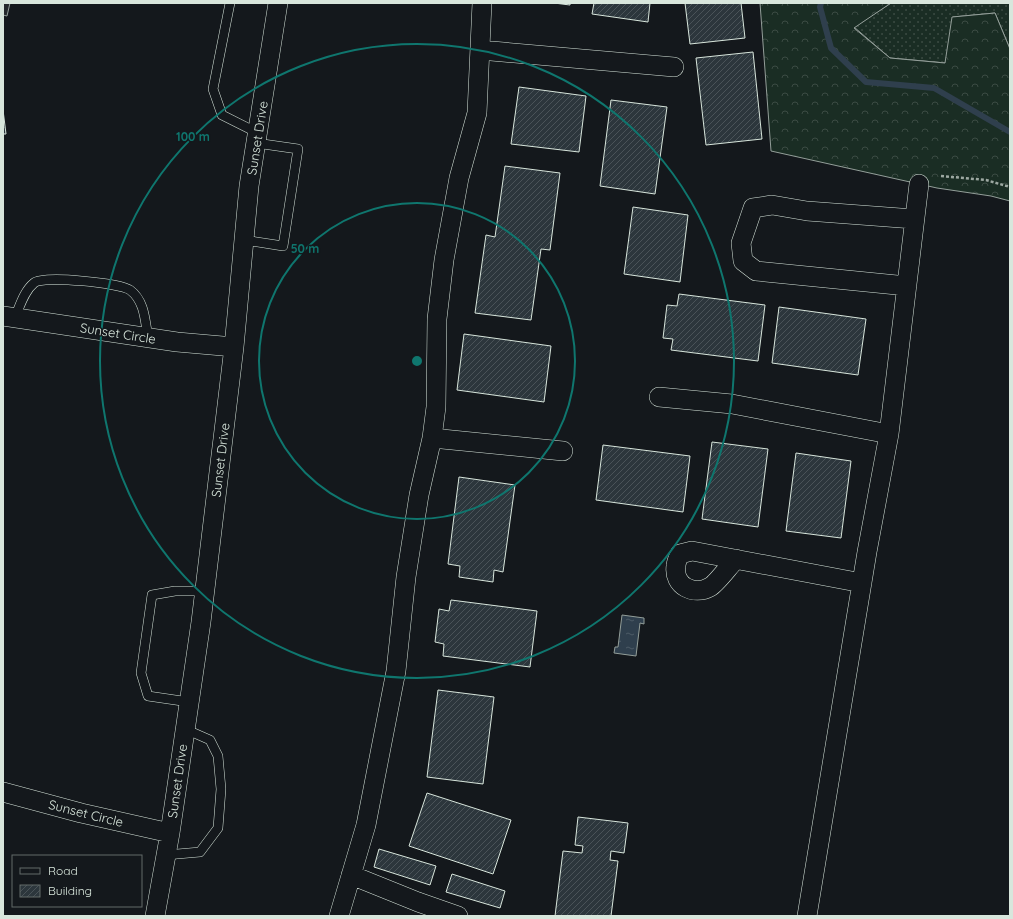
<svg xmlns="http://www.w3.org/2000/svg" width="1013" height="919" viewBox="0 0 1013 919" font-family="Quicksand,sans-serif">
<style>
.grass{fill:url(#grass-dots);stroke:#939e99}
.forest{fill:url(#forest-crowns);stroke:#939e99}
.parking{fill:#24282b;stroke:#939e99}
.water{fill:url(#water-ripples);stroke:#939e99}
.lines{fill:none;stroke-linecap:round;stroke-linejoin:round}
.stream{stroke:#2f3f4d;stroke-width:6}
.building{fill:url(#building-hatch);stroke:#d8e6dc}
.service-casing{stroke:#d8e6dc;stroke-width:10}
.minor-casing{stroke:#d8e6dc;stroke-width:20}
.path{stroke:#9da8a2;stroke-width:2.5;stroke-dasharray:3 2;stroke-linecap:butt}
.service{stroke:#14181c;stroke-width:9}
.minor{stroke:#14181c;stroke-width:19}
.ring{fill:none;stroke:#0f766e;stroke-width:2}
.labels{text-anchor:middle;stroke-width:3;stroke-linejoin:round;paint-order:stroke}
.street-label{font-size:13px;fill:#d8e6dc;stroke:#14181c}
.centre{fill:#0f766e;stroke:#14181c;stroke-width:2}
.ring-label{font-size:12px;text-anchor:middle;font-weight:bold;fill:#0f766e;stroke:#14181c;stroke-width:3;stroke-linejoin:round;paint-order:stroke}
</style>
<defs>
<pattern id="grass-dots" width="8" height="8" patternUnits="userSpaceOnUse"><rect width="8" height="8" fill="#1a2d24"/><path d="M2 2h.1M6 6h.1" fill="none" stroke="#3b4b43" stroke-width="1.8" stroke-linecap="round"/></pattern>
<pattern id="forest-crowns" width="20" height="18" patternUnits="userSpaceOnUse"><rect width="20" height="18" fill="#1a2d24"/><path d="M2 6a3 3 0 1 1 6 0M12 15a3 3 0 1 1 6 0" fill="none" stroke="#3b4b43"/></pattern>
<pattern id="water-ripples" width="26" height="14" patternUnits="userSpaceOnUse"><rect width="26" height="14" fill="#2f3f4d"/><path d="M2 4q2-2 4 0t4 0M15 11q2-2 4 0t4 0" fill="none" stroke="#4c5b66"/></pattern>
<pattern id="building-hatch" width="6" height="6" patternUnits="userSpaceOnUse"><rect width="6" height="6" fill="#2c363c"/><path d="M-1 1l2-2M0 6l6-6M5 7l2-2" fill="none" stroke="#4a5358"/></pattern>
</defs>
<rect width="100%" height="100%" fill="#14181c"/>
<path class="grass" d="M 891,3 L 1010,3 L 1010,49 L 995,13 L 953,17 L 946,63 L 890,58 L 854,27 Z"/>
<path class="forest" d="M 760,3 L 891,3 L 854,28 L 890,58 L 945,63 L 952,17 L 995,13 L 1010,49 L 1010,201 L 991,196 L 937,188 L 771,151 Z"/>
<path class="parking" d="M 3,3 L 10,3 L 7,16 L 3,15 Z"/>
<path class="water" d="M 622,615 L 644,618 L 644,624 L 640,623 L 636,656 L 614,653 L 615,647 L 618,647 Z"/>
<g class="lines">
<path class="stream" d="M 821,3 L 820,7 L 831,48 L 866,82 L 934,88 L 1010,132"/>
</g>
<path class="building" d="M 554,3 L 570,3 L 570,5 Z
M 594,3 L 650,3 L 648,22 L 592,14 Z
M 685,3 L 741,3 L 745,38 L 690,44 Z
M 753,52 L 762,139 L 706,145 L 696,58 Z
M 519,87 L 586,96 L 579,152 L 511,144 Z
M 611,100 L 667,107 L 655,194 L 600,186 Z
M 3,110 L 6,134 L 3,134 Z
M 505,166 L 560,173 L 550,250 L 541,249 L 531,320 L 475,313 L 486,235 L 495,237 Z
M 633,207 L 688,215 L 680,282 L 624,274 Z
M 679,294 L 765,305 L 758,361 L 671,350 L 673,339 L 663,338 L 667,305 L 677,306 Z
M 779,307 L 866,319 L 858,375 L 772,363 Z
M 464,334 L 551,346 L 544,402 L 457,390 Z
M 712,442 L 768,449 L 758,527 L 702,519 Z
M 603,445 L 690,456 L 683,512 L 596,500 Z
M 796,453 L 851,461 L 841,538 L 786,531 Z
M 459,477 L 515,485 L 503,572 L 494,570 L 493,582 L 459,577 L 460,566 L 448,564 Z
M 451,600 L 537,611 L 530,667 L 443,656 L 444,644 L 435,642 L 439,609 L 449,611 Z
M 438,690 L 494,697 L 483,784 L 427,777 Z
M 427,793 L 511,820 L 493,874 L 409,846 Z
M 578,817 L 628,823 L 624,853 L 611,851 L 610,860 L 618,861 L 611,916 L 555,916 L 563,851 L 582,853 L 583,846 L 575,845 Z
M 379,849 L 436,866 L 430,885 L 374,867 Z
M 452,874 L 505,891 L 500,908 L 446,892 Z"/>
<g class="lines">
<defs>
<path id="service" d="M 230,3 L 213,89 L 222,115 L 258,133
M 244,240 L 283,246 L 298,149 L 256,143
M 15,317 C 20,306 24,291 34,283 C 43,275 120,283 130,290 C 145,301 145,321 148,338
M 189,702 L 148,696 L 141,673 L 152,595 L 175,591 L 204,591
M 166,855 L 200,852 L 218,828 L 221,789 L 218,756 L 210,740 L 185,729"/>
<path id="minor" d="M 480,50 L 674,67
M 907,286 L 756,271 L 743,261 L 741,243 L 753,208 L 772,205 L 807,211 L 914,219
M 3,316 L 177,342 L 234,347
M 659,397 L 732,404 L 889,434
M 432,438 L 563,451
M 736,559 C 730,565 716,584 710,587 C 694,596 673,586 676,566 C 676,562 678,558 680,554 L 692,551 L 862,583
M 3,792 L 81,813 L 170,833
M 351,875 L 418,902 L 458,916
M 155,916 L 170,833 L 201,622 L 234,347 L 249,186 L 278,3
M 339,916 L 366,825 L 396,671 L 406,577 L 419,495 L 432,438 L 436,407 L 437,319 L 444,260 L 459,178 L 477,113 L 482,3
M 807,916 L 867,552 L 889,434 L 919,184"/>
</defs>
<use href="#service" class="service-casing"/>
<use href="#minor" class="minor-casing"/>
<path class="path" d="M 941,176 L 986,180 L 1010,187"/>
<use href="#service" class="service"/>
<use href="#minor" class="minor"/>
</g>
<g class="ring">
<circle cx="417" cy="361" r="158"/>
<circle cx="417" cy="361" r="317"/>
</g>
<g class="labels">
<g class="street-label">
<text transform="translate(257 138) rotate(-81)" y="5">Sunset Drive</text>
<text transform="translate(118 333) rotate(9)" y="5">Sunset Circle</text>
<text transform="translate(220 460) rotate(-83)" y="5">Sunset Drive</text>
<text transform="translate(177 781) rotate(-82)" y="5">Sunset Drive</text>
<text transform="translate(86 813) rotate(14)" y="5">Sunset Circle</text>
</g>
</g>
<circle cx="417" cy="361" r="6" class="centre"/>
<g class="ring-label">
<text x="193" y="141">100 m</text>
<text x="305" y="253">50 m</text>
</g>
<rect width="1013" height="919" fill="none" stroke="#d8e6dc" stroke-width="8"/>
<rect x="12" y="855" width="130" height="52" fill="#14181c" stroke="#626a69"/>
<rect x="20" y="868" width="20" height="6" fill="#14181c" stroke="#626a69"/>
<text x="48" y="875" font-size="12" fill="#d8e6dc">Road</text>
<rect x="20" y="885" width="20" height="12" fill="url(#building-hatch)" stroke="#626a69"/>
<text x="48" y="895" font-size="12" fill="#d8e6dc">Building</text>
</svg>
